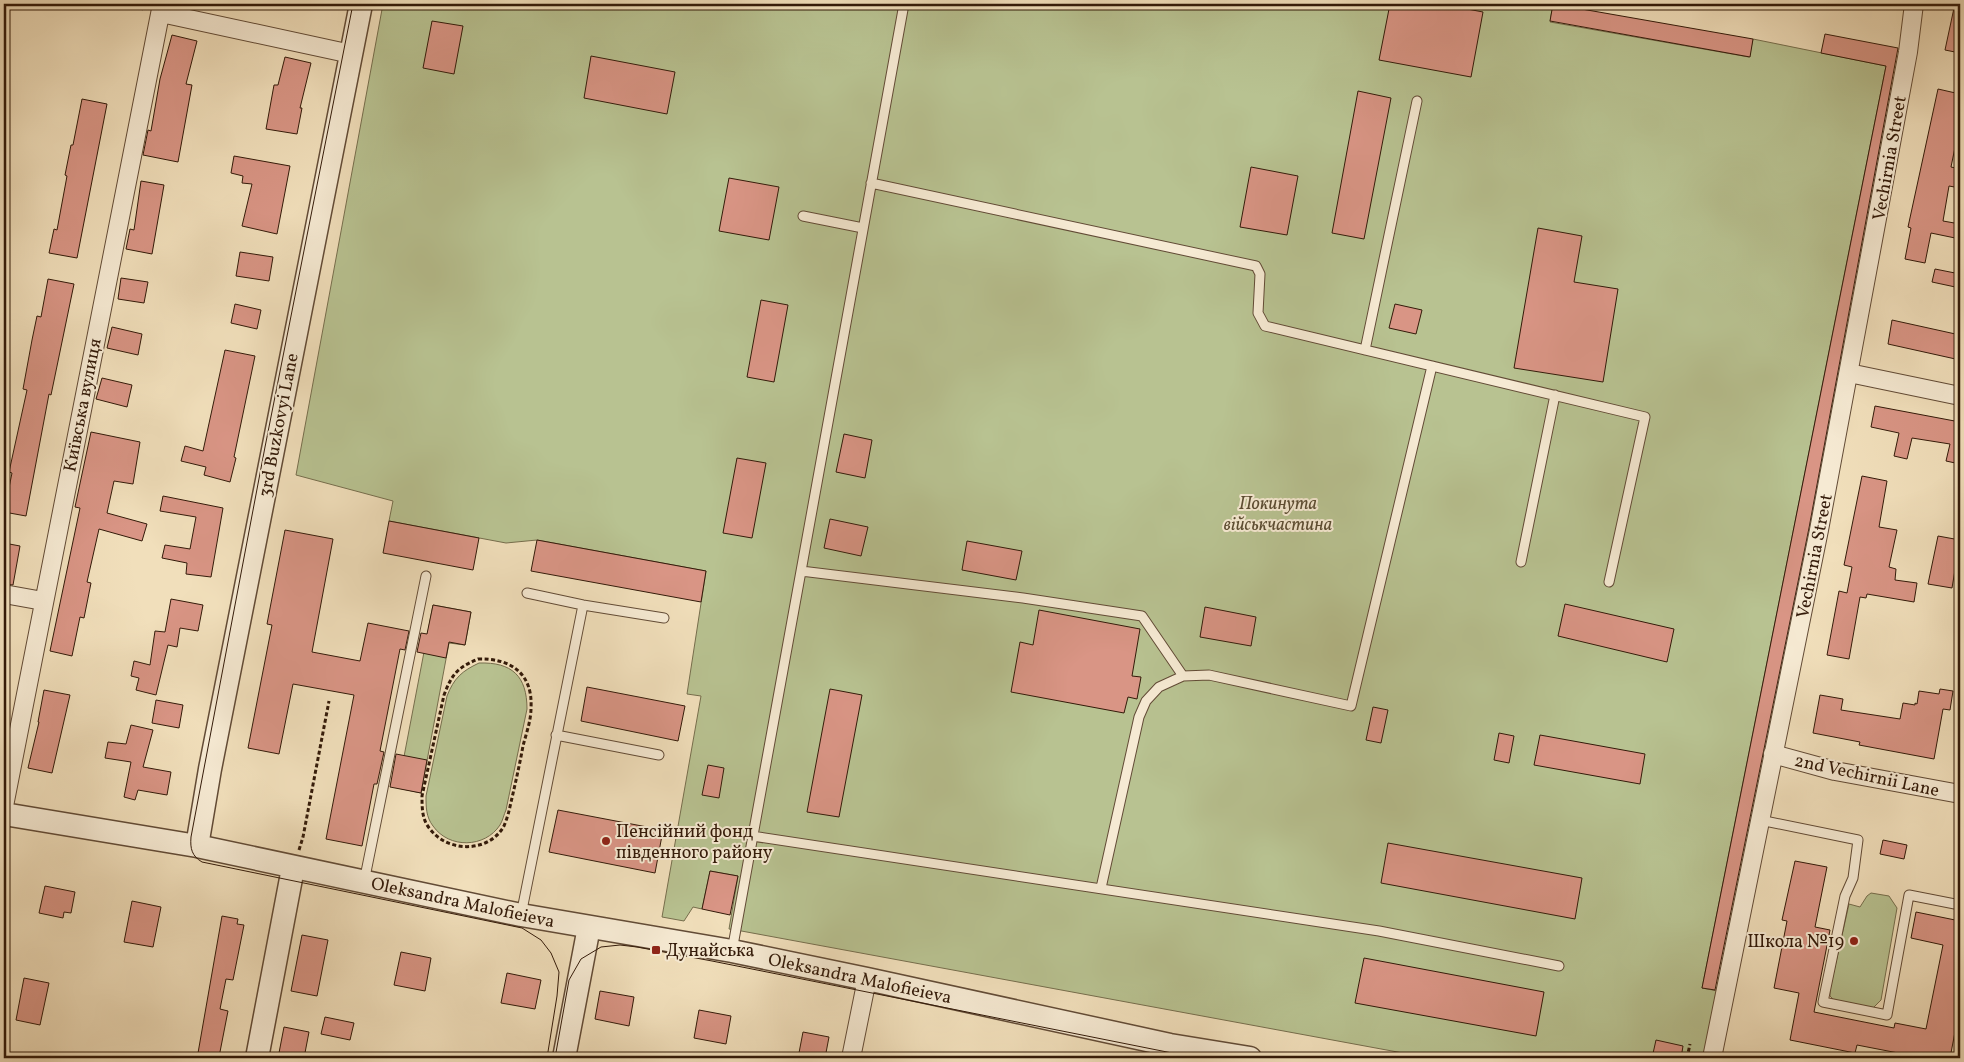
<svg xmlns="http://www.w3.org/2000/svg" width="1964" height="1062" viewBox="0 0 1964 1062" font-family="Vollkorn,serif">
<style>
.green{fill:#b8c291;stroke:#766e4d}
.building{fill:#d99585;stroke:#331a09}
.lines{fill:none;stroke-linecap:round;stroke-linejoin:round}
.service-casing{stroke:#624b36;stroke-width:11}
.minor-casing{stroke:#624b36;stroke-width:20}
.tertiary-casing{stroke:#624b36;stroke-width:25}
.path{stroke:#331a09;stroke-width:3;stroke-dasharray:4 2.5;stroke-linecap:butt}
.service{stroke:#f6ead3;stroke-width:9}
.minor{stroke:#f6ead3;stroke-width:18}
.tertiary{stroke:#f6ead3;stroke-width:22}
.tram{stroke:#331a09;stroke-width:1}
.poi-dot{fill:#8f2418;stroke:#f6ead3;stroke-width:2}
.labels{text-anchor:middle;stroke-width:4;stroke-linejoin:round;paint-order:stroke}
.street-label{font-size:18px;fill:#331a09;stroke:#f6ead3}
.park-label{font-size:18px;font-style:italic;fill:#5b4c32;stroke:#f6ead3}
.poi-label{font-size:18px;fill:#331a09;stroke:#f6ead3;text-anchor:start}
</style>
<rect width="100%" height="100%" fill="#f1dfbb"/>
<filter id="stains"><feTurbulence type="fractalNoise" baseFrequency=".004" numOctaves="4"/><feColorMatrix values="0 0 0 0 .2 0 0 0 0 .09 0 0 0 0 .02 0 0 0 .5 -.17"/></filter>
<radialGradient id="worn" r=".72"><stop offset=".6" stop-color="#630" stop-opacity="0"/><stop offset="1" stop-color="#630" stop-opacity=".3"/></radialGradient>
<path class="green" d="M 383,4 L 1553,4 L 1550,22 L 1749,57 L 1753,39 L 1886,66 L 1702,988 L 1718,991 L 1703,1058 L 1430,1058 L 736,930 L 729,929 L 738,876 L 710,871 L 702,909 L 693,907 L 684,921 L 662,917 L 701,696 L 687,694 L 706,571 L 537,540 L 506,543 L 389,521 L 393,501 L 296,475 Z
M 433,605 L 471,612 L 465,645 L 449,643 L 421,793 L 398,788 Z
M 479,663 C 512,662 527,676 527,709 L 506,810 C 504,814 503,820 500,825 C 485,848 449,849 433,826 C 426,817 426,807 426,796 L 447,696 C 454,678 462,671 479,663 Z
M 1871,893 L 1889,896 L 1897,908 L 1881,1000 L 1873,1008 L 1834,1000 L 1830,996 L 1830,989 L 1849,904 L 1860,907 L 1867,896 Z"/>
<path class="building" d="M 1390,4 L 1441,4 L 1483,12 L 1471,77 L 1379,60 Z
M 1553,4 L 1753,39 L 1750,57 L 1550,21 Z
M 1954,8 L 1960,8 L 1960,53 L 1945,50 Z
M 432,21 L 463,26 L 454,74 L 423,68 Z
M 1825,34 L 1898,48 L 1809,528 L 1715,990 L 1702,988 L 1886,66 L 1821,53 Z
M 172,35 L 197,41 L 186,84 L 192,85 L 178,162 L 143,155 L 148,130 L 151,131 L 160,79 Z
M 591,56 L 675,72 L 667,114 L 584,98 Z
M 285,57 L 311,63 L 300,108 L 302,108 L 297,134 L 266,129 L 274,85 L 278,85 Z
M 1938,89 L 1960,94 L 1960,123 L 1951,167 L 1960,169 L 1960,188 L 1949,186 L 1943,221 L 1960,224 L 1960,239 L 1931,233 L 1925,263 L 1905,259 L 1911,228 L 1908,227 Z
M 1358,91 L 1391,98 L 1364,239 L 1332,233 Z
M 82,99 L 107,104 L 77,258 L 49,253 L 54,229 L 57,230 L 67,176 L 65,175 L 71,145 L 73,145 Z
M 234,156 L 290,166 L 277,234 L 242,226 L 252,184 L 242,183 L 243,176 L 231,173 Z
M 1251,167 L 1298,176 L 1287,235 L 1240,227 Z
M 729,178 L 779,187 L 769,240 L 719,231 Z
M 141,181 L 164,185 L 152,254 L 126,249 L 130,229 L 134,230 Z
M 1538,228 L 1582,236 L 1574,282 L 1618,289 L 1603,382 L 1514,368 Z
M 240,252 L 273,257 L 269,281 L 236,276 Z
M 1935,269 L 1960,274 L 1960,288 L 1932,282 Z
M 121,278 L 148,282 L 144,303 L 118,299 Z
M 48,279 L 74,284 L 51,395 L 49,394 L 26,516 L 4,512 L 12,473 L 9,472 L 27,390 L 23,389 L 32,340 L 37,316 L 41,317 Z
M 761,300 L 788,305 L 774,382 L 747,377 Z
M 235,304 L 261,310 L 257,329 L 231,323 Z
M 1395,304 L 1422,310 L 1416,334 L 1389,328 Z
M 1892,320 L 1960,335 L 1960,360 L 1888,344 Z
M 112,327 L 142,334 L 138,355 L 107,348 Z
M 225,350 L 255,356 L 234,457 L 236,458 L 230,482 L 204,475 L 206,467 L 181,461 L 185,446 L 203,451 Z
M 102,378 L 132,385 L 127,407 L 96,399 Z
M 1875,406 L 1960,422 L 1960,464 L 1946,461 L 1950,444 L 1912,438 L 1907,459 L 1894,456 L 1899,433 L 1871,427 Z
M 91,432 L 140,442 L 133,484 L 114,481 L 107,513 L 147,524 L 142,541 L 99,529 L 87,582 L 91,583 L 84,618 L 80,617 L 72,656 L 50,651 L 80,508 L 75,507 Z
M 844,434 L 872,440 L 865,478 L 836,472 Z
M 737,458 L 766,463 L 752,538 L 723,533 Z
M 1862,476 L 1887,481 L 1879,527 L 1897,530 L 1889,567 L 1896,569 L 1895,580 L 1917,583 L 1914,602 L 1867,594 L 1866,598 L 1860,597 L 1849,659 L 1827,655 L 1839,591 L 1847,593 L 1852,567 L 1844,565 Z
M 163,496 L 223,508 L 211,577 L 186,574 L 187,563 L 162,558 L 165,545 L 190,549 L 196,517 L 160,511 Z
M 830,519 L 868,527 L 861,556 L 824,548 Z
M 389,521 L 479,538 L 473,570 L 383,553 Z
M 285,530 L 333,539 L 312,652 L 360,661 L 368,623 L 409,631 L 405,650 L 400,649 L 380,751 L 384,752 L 377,784 L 374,784 L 362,846 L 326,839 L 354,695 L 293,684 L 279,754 L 248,748 L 272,625 L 267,624 Z
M 1938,536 L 1960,540 L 1952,588 L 1928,584 Z
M 537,540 L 706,571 L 701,602 L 531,571 Z
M 967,541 L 1022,551 L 1016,580 L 962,570 Z
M 4,543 L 20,546 L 13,585 L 4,584 Z
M 171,599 L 203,605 L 198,631 L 180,628 L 177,647 L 168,645 L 156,695 L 136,690 L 139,678 L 131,676 L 134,661 L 150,665 L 155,631 L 165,632 Z
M 1565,604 L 1674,629 L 1667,662 L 1558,636 Z
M 433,605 L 471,612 L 465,645 L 449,642 L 446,658 L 417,652 L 421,633 L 427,634 Z
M 1205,607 L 1256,617 L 1251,646 L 1200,637 Z
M 1039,610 L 1140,629 L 1132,676 L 1141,677 L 1137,699 L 1128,697 L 1124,713 L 1011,692 L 1020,642 L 1033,645 Z
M 587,687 L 685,706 L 678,741 L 581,721 Z
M 830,689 L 862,695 L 839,817 L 807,812 Z
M 1940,689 L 1953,691 L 1950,710 L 1943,709 L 1934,759 L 1859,745 L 1860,742 L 1813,733 L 1820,695 L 1843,699 L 1841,710 L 1900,719 L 1903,703 L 1915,705 L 1915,703 L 1917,704 L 1919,691 L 1939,694 Z
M 44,690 L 70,695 L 52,773 L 28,768 L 39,722 L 38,722 Z
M 156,700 L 183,705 L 179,728 L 152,723 Z
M 1373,707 L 1388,710 L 1381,743 L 1366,740 Z
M 131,725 L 153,730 L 143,767 L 171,772 L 167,795 L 138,790 L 135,800 L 124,797 L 131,762 L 105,758 L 108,742 L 126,744 Z
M 1499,733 L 1514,736 L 1509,763 L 1494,760 Z
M 1540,735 L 1645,754 L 1640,784 L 1534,765 Z
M 396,754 L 427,760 L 421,793 L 390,787 Z
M 708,765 L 724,768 L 719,798 L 702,795 Z
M 558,810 L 663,830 L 655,873 L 549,852 Z
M 1883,840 L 1907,845 L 1904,859 L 1880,854 Z
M 1388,843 L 1582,878 L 1575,919 L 1381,883 Z
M 1795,861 L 1827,867 L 1815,927 L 1830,930 L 1814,1012 L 1894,1028 L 1895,1023 L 1926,1029 L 1943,945 L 1911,938 L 1916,912 L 1960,921 L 1960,1006 L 1950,1058 L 1924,1058 L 1857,1045 L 1855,1053 L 1790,1040 L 1799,993 L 1774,988 L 1787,921 L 1782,920 Z
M 710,871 L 738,876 L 730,915 L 702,909 Z
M 45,886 L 75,892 L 71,913 L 64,912 L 63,918 L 39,913 Z
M 132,901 L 161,907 L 153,947 L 124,942 Z
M 222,916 L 238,919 L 237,924 L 244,925 L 233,980 L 226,979 L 220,1009 L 228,1011 L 219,1057 L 198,1053 Z
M 302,935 L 328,940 L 317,996 L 291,991 Z
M 401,952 L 431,958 L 425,991 L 394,985 Z
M 1364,958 L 1544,992 L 1536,1036 L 1355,1003 Z
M 507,973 L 541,980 L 535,1009 L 501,1003 Z
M 24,978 L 49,983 L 40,1025 L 16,1020 Z
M 600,991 L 634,997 L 629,1026 L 595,1019 Z
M 699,1010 L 731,1016 L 726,1044 L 694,1038 Z
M 325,1017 L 354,1023 L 350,1040 L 321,1034 Z
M 284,1027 L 309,1032 L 304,1058 L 278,1058 Z
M 803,1032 L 829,1037 L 825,1058 L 798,1058 Z
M 1656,1040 L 1683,1046 L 1681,1058 L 1652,1058 Z"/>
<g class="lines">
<defs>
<path id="service" d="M 871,183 L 1256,266 L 1260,274 L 1258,313 L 1265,326 L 1645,417 L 1609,582
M 803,216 L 863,228
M 1365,350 L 1417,101
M 1521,562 L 1555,395
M 801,571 L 1023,598 L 1142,616 L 1183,676
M 527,593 L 583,605 L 664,618
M 556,735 L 659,755
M 1760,820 L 1858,840 L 1853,878 L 1845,896 L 1823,1002 L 1887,1015 L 1909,895 L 1960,905
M 752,836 L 1379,931 L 1559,966
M 364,882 L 426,576
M 1101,888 L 1139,717 L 1146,701 L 1159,687 L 1183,676 L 1209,675 L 1351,706 L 1432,366
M 521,915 L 583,605
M 732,951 L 904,4"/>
<path id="minor" d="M 161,13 L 351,54
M 1849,373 L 1960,396
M 4,594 L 43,601
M 1773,754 L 1835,771 L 1960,794
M 4,806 L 162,4
M 851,1058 L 867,979
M 1712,1058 L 1819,530 L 1908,52 L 1914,4"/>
<path id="tertiary" d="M 4,814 L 197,846 L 521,915 L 732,951 L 867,979 L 1170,1045 L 1250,1058
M 197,846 L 210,769 L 361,4
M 257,1058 L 293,868
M 564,1058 L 589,927"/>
</defs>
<use href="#service" class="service-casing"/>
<use href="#minor" class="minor-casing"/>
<use href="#tertiary" class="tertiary-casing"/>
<path class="path" d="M 120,4 L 144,9
M 478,659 C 510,658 533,673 531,708 C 531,721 526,734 523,746 C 519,768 514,789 509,811 C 508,815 506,821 504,826 C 489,853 448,853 430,829 C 422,820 422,808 422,796 L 444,695 C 452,674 457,668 478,659 Z
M 299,850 L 303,837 L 329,701
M 1687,1058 L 1690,1044"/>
<use href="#service" class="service"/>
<use href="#minor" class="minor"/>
<use href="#tertiary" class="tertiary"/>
<path class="tram" d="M 353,4 L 265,447 L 191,837 C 190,849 192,856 202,862 L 522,928 L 541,940 L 551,953 L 559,972 L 557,996 L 547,1058
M 555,1058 L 569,980 L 581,959 L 601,947 L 620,945 L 637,947 L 712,961 L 1197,1058"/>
</g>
<g class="poi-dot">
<circle cx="606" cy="841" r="5"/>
<circle cx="1854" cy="941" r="5"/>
<rect x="651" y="945" width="10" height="10" rx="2.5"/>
</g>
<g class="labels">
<g class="street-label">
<text transform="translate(1889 158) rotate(-80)" y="6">Vechirnia Street</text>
<text transform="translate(82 405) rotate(-79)" y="6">Київська вулиця</text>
<text transform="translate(278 425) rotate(-79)" y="6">3rd Buzkovyi Lane</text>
<text transform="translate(1814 556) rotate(-79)" y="6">Vechirnia Street</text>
<text transform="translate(1867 775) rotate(12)" y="6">2nd Vechirnii Lane</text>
<text transform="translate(463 902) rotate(12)" y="6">Oleksandra Malofieieva</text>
<text transform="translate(860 978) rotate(12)" y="6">Oleksandra Malofieieva</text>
</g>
<g class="park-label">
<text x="1278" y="509">Покинута<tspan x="1278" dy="21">військчастина</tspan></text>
</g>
<g class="poi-label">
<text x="616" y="837">Пенсійний фонд<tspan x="616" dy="21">південного району</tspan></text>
<text x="1844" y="947" text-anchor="end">Школа №19</text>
<text x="666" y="956">Дунайська</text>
</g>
</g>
<rect width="1964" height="1062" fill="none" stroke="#f1dfbb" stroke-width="20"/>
<rect x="5" y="5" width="1954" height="1052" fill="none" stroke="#331a09" stroke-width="2.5"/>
<rect x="10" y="10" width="1944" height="1042" fill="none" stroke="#331a09"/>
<rect width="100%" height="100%" filter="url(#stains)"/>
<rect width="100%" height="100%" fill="url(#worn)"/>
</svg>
